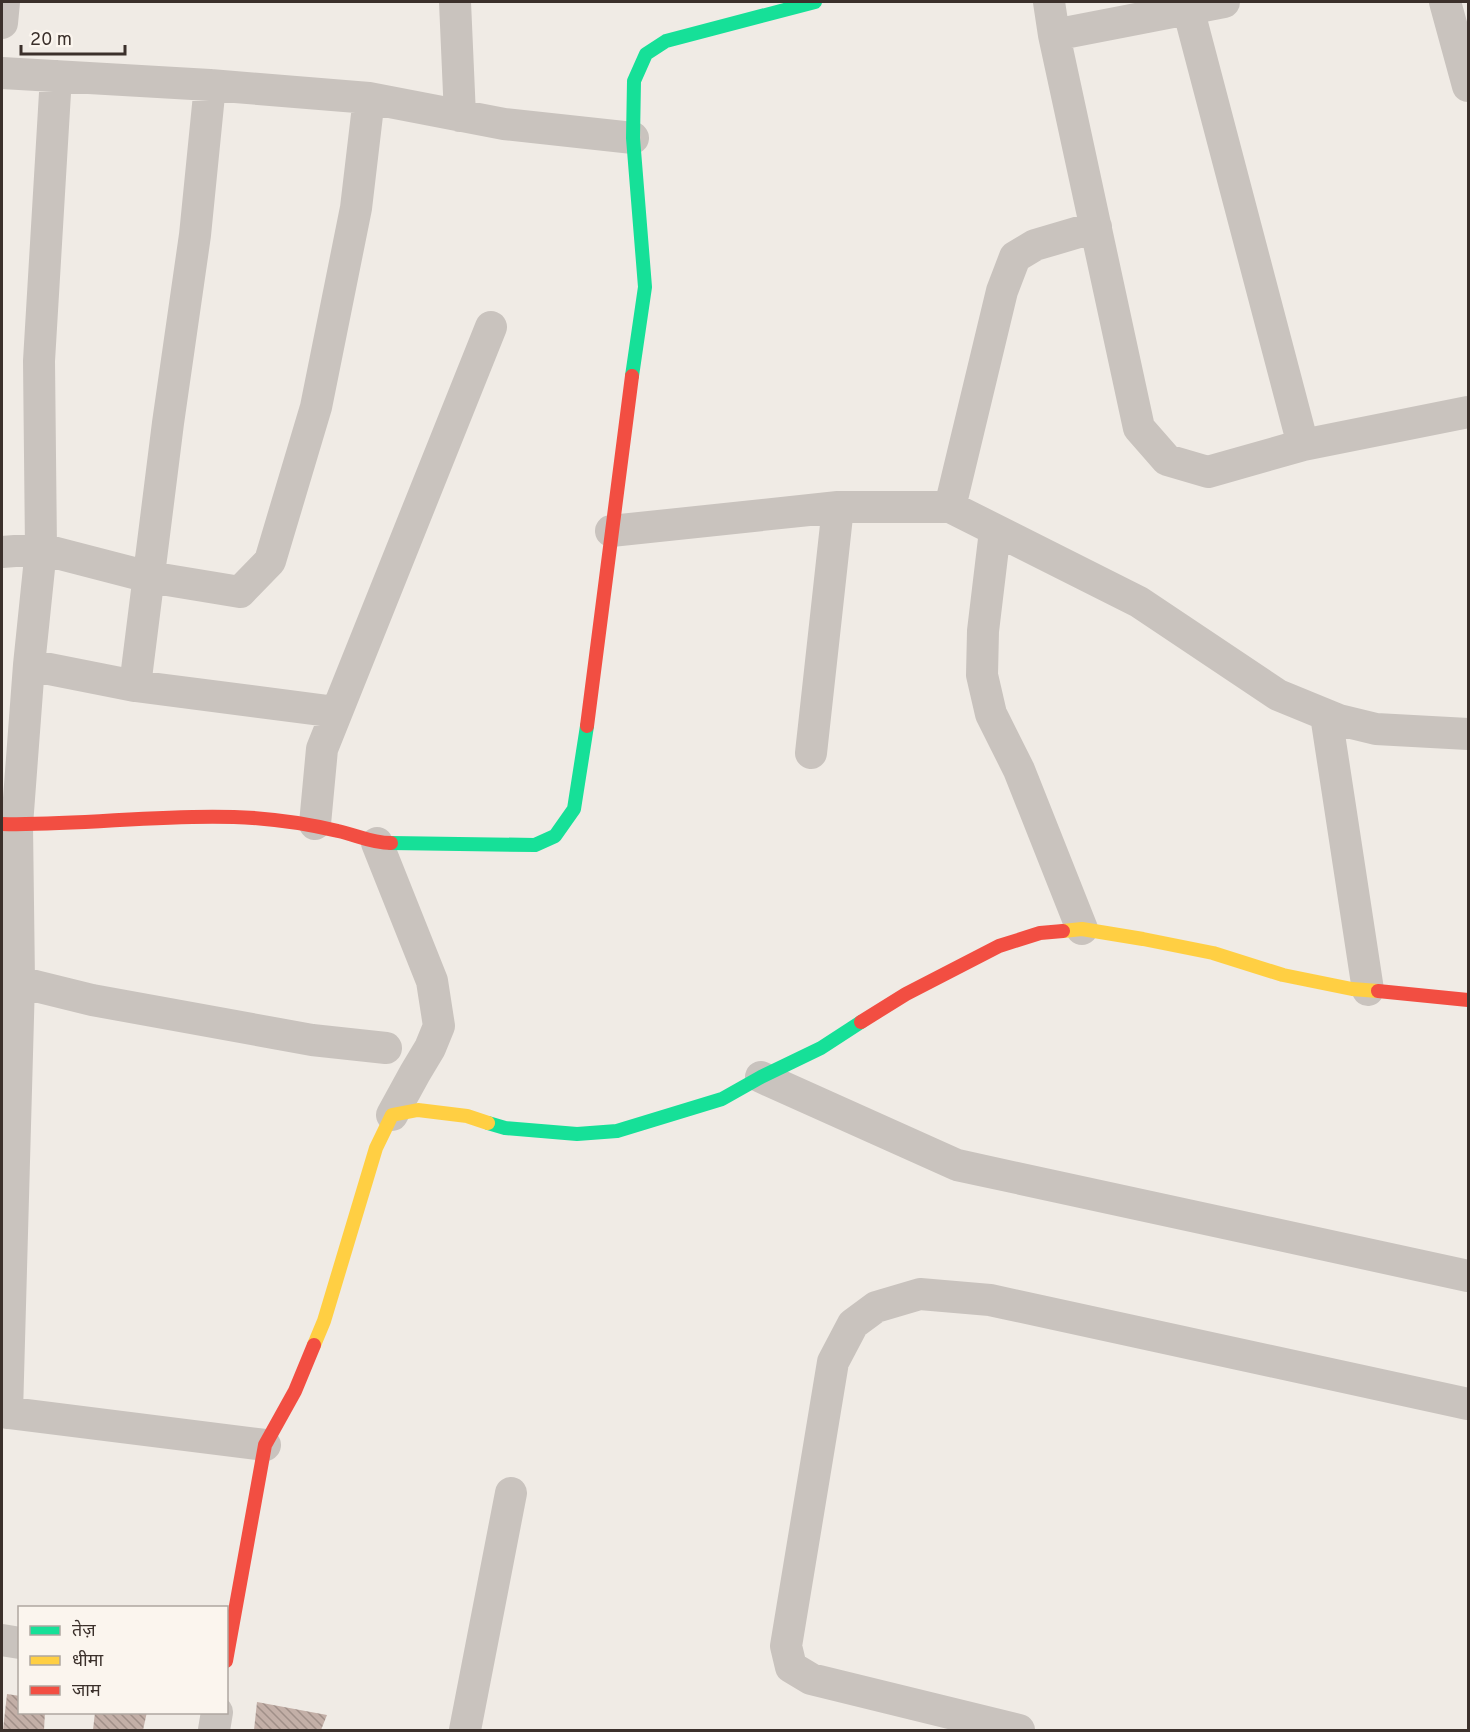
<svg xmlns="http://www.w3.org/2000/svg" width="1470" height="1732" viewBox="0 0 1470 1732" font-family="Overpass,'Noto Sans Devanagari',sans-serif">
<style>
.building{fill:url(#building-back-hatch)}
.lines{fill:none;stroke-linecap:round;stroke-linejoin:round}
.street{stroke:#c9c3be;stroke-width:32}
.fast{stroke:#16e098;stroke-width:14}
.slow{stroke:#ffcf43;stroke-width:14}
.jam{stroke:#f24e42;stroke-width:14}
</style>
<defs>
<pattern id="building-back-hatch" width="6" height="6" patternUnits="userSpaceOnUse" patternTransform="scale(1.5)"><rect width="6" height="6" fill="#c3afa7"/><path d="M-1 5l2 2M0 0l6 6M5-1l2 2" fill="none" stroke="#a08f88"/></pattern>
</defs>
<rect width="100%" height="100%" fill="#f0ebe5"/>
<path class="building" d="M 7,1694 L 20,1696 L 20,1712 L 45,1712 L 44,1730 L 3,1730 Z
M 257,1702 L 327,1715 L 321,1730 L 254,1730 Z
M 95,1712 L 147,1712 L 143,1730 L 93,1730 Z"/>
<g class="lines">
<path class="street" d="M 455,2 L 460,116
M 1049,2 L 1054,35 L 1224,2
M 1445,2 L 1468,86
M 2,23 L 4,2
M 1054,35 L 1139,428 L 1167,460 L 1208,472 L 1303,445 L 1188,8
M 2,73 L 210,85 L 369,98 L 504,124 L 633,138
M 1303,445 L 1468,412
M 950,507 L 1002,291 L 1015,257 L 1035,245 L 1096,227
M 611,531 L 838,507 L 950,507 L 1139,602 L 1278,695 L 1339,720 L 1376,729 L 1468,734
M 995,531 L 983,631 L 982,675 L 991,714 L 1019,770 L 1082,929
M 2,552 L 41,549 L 149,577 L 240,592 L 270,561 L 316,407 L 356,208 L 369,98
M 29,665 L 135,686 L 336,712
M 135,686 L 168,423 L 195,235 L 210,85
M 1326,715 L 1368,990
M 811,753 L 838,507
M 315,824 L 322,749 L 491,327
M 377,843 L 432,981 L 439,1026 L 430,1048 L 415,1073 L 392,1115
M 19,982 L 92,1000 L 312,1040 L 386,1048
M 761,1077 L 957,1165 L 1468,1276
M 2,1412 L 265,1445
M 7,1413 L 19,982 L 17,825 L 29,665 L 41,549 L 39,361 L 56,76
M 2,1640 L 20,1643
M 214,1730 L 217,1712
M 465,1730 L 511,1493
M 1019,1730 L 811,1679 L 791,1667 L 786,1646 L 833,1362 L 853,1324 L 876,1307 L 920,1294 L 990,1300 L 1468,1404"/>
<path class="fast" d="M 632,376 L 645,287 L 633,138 L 634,81 L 646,54 L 666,41 L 815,2
M 391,843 L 535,845 L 555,836 L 574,809 L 587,726
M 488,1123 L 505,1128 L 577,1134 L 617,1131 L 722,1099 L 761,1077 L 821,1048 L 861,1022"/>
<path class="slow" d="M 1063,931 L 1082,929 L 1143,939 L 1213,953 L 1283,975 L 1352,989 L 1378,991
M 314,1345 L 324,1321 L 376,1148 L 392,1115 L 418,1110 L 467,1116 L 488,1123"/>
<path class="jam" d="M 587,726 L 632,376
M 2,824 C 80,826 157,814 234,817 C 270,818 304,823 338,831 C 357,835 371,843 391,843
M 1378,991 L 1468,1000
M 861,1022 L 906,994 L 999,946 L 1040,933 L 1063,931
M 226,1661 L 265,1445 L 295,1391 L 314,1345"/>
</g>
<rect width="1470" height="1732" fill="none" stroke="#3b302b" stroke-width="6"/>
<rect x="18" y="1606" width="210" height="108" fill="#fbf5ee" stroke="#aea6a0" stroke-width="1.5"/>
<rect x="30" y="1626" width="30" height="9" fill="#16e098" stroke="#aea6a0" stroke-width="1.5"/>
<text x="72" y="1636" font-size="18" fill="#3b302b">तेज़</text>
<rect x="30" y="1656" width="30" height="9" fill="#ffcf43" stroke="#aea6a0" stroke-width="1.5"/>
<text x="72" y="1666" font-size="18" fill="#3b302b">धीमा</text>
<rect x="30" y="1686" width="30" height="9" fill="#f24e42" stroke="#aea6a0" stroke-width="1.5"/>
<text x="72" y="1696" font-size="18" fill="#3b302b">जाम</text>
<path d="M21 45v9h104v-9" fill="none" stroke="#3b302b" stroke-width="3"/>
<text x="30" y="45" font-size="18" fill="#3b302b" stroke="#fbf5ee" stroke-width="4.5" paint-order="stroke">20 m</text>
</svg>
